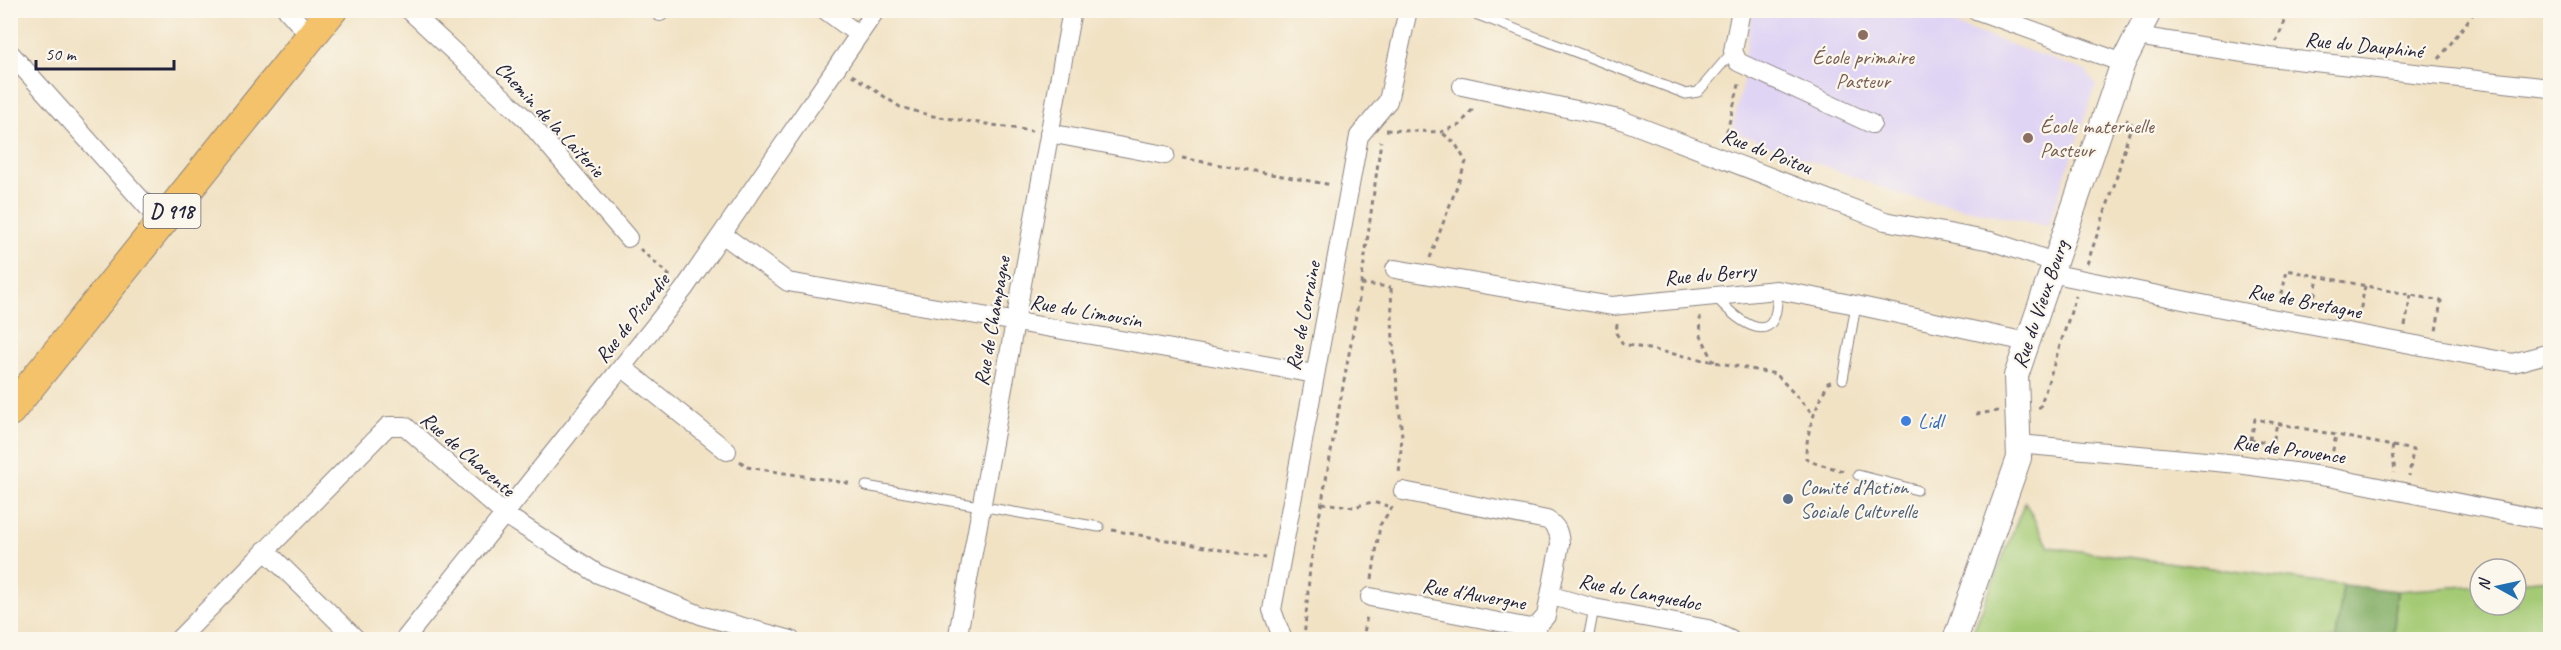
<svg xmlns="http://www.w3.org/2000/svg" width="2561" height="650" viewBox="0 0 2561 650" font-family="Caveat,sans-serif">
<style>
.built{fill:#e0d4f4}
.green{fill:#a4ca75;stroke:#637658;stroke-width:1.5}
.forest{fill:#83ae66;stroke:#526850;stroke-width:1.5}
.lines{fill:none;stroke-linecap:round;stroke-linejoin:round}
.service-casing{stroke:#8a8280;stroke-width:11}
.minor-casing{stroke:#8a8280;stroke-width:20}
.tertiary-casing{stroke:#8a8280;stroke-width:26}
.primary-casing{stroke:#8a8280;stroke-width:32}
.path{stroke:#8a8280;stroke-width:3;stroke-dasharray:4.5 4.5;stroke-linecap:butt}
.service{stroke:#fff;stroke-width:9}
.minor{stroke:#fff;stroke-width:18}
.tertiary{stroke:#fff;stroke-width:24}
.primary{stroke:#f3c26a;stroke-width:30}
.education-dot{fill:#8d6e63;stroke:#fbf7ec;stroke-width:2}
.shop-dot{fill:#3f7fe0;stroke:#fbf7ec;stroke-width:2}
.service-dot{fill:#5c6f8a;stroke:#fbf7ec;stroke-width:2}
.labels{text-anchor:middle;stroke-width:4.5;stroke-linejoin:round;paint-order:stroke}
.shield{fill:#fbf7ec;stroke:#636270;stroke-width:1.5}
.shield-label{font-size:20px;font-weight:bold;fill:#22223b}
.street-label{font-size:21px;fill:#22223b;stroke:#fbf7ec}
.education-label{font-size:21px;fill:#785e54;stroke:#fbf7ec}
.shop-label{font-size:21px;fill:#366cbe;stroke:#fbf7ec;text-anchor:start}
.service-label{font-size:21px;fill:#4e5e75;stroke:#fbf7ec;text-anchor:start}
</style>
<rect width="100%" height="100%" fill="#fbf7ec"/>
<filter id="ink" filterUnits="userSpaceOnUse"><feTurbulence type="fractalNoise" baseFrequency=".0167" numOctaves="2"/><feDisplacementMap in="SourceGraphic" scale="12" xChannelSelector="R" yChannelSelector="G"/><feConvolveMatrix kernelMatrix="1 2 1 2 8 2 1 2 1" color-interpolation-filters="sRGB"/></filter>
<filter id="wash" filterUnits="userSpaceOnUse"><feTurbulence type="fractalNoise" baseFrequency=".008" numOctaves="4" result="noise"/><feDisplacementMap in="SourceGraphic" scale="24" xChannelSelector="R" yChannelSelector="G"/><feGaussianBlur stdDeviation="1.35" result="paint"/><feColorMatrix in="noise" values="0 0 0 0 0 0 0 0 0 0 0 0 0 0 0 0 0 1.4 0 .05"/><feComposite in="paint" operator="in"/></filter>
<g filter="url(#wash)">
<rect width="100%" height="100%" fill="#f1e2c4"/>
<path class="built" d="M 1753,11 L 1916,11 L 2086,71 L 2096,85 L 2048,226 L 1904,196 L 1732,131 L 1745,71 L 1744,58 Z"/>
<path class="green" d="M 2025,502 L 2049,547 L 2343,585 L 2336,639 L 1970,639 Z
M 2550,579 L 2550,639 L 2393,639 L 2397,591 L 2480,585 L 2480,605 L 2516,605 L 2516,582 Z"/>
<path class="forest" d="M 2343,585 L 2397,591 L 2393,639 L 2336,639 Z"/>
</g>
<g filter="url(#ink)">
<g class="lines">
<defs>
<path id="service" d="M 1465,10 L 1686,94 L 1698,92 L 1733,51
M 1715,296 C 1739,323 1780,354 1777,290
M 1843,379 L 1856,305
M 1858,475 L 1917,490
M 866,486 L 1099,527
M 1588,640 L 1594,608"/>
<path id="minor" d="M 287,10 L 311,37
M 409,10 L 527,120 L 628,238
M 825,10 L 859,35
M 1741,10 L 1733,51 L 1738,62 L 1872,124
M 1976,10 L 2123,63
M 660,12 L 662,10
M 2137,36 L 2269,57 L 2550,88
M 10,53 L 162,223
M 1462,86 L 1619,119 L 1885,221 L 1991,241 L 2054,262
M 1049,133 L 1165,155
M 722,234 L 788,282 L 1315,374
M 1395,269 L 1612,306 L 1777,290 L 1856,305 L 2027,342
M 2050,273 L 2271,318 L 2513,363 L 2550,353
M 622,367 L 727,451
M 2018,444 L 2238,464 L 2328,477 L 2550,521
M 265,550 L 357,640
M 1552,596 L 1594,608 L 1708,629 L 1731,640
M 1370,597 L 1530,628 L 1538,625 L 1546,616 L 1560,544 C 1559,532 1557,526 1547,520 L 1403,491
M 178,640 L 388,426 L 405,426 L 504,514 L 598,574 L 703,616 L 791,640
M 404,640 L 684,289 L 876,10
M 957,640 L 1072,10
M 1283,640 L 1272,610 L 1359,136 L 1388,101 L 1408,10"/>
<path id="tertiary" d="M 1955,640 L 2019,458 L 2016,376 L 2123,63 L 2150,10"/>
<path id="primary" d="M 10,411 L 332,10"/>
</defs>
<use href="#service" class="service-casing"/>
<use href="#minor" class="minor-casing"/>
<use href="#tertiary" class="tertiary-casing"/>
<use href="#primary" class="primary-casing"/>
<path class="path" d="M 2531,10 L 2537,13 L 2542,10
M 2276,42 L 2290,10
M 2439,59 L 2476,10
M 852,75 L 900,107 L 933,116 L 1032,131
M 1386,130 L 1441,132 L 1460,125 L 1472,110 L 1471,107
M 1722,140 L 1727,131 L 1740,81
M 1182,158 L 1332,185
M 640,249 L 671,277
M 1430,258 L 1466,162 L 1455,143 L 1441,132
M 2087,264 L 2114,186 L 2132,122 L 2126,120
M 1361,284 L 1391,287
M 1391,288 L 1393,343 L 1402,436 L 1399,475
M 2280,303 L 2287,270 L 2441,301 L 2436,331
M 2304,307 L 2304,304 L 2314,299 L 2318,277
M 1700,316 L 1701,336 L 1714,362
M 2359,317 L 2365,286
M 1617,324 L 1616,333 L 1623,344 L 1776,374 L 1813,414
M 2405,326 L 2411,295
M 1831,382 L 1828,383 C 1816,408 1806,430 1806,458 L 1815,463 L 1847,472
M 2038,407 L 2040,407 L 2076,296
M 1976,414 L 1998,411
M 2250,440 L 2273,443 L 2277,423
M 2393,446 C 2390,457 2396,463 2394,473
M 2249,449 L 2255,419 L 2413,450 L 2409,476
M 2331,460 L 2336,435
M 740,461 L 747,467 L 853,484
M 1322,503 L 1354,507 L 1372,502 L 1392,507
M 1112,530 L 1265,558
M 1372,579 L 1380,525 L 1393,506
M 1304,640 L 1310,567 L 1359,299 L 1381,141
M 1363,640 L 1367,615"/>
<use href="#service" class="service"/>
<use href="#minor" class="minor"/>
<use href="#tertiary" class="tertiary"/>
<use href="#primary" class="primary"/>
</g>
</g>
<g class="education-dot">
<circle cx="1863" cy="35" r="6"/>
<circle cx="2028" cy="138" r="6"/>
</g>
<circle class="shop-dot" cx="1906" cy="421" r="6"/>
<circle class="service-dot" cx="1788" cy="499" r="6"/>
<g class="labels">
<rect class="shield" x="143.5" y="194" width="57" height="34" rx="4.5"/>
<g class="shield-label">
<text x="172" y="218">D 918</text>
</g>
<g class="street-label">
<text transform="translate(2364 45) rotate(6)" y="7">Rue du Dauphiné</text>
<text transform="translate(550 119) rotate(47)" y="7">Chemin de la Laiterie</text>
<text transform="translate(1767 151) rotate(21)" y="7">Rue du Poitou</text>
<text transform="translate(1710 274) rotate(-5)" y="7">Rue du Berry</text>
<text transform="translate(2305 301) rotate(11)" y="7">Rue de Bretagne</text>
<text transform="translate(2040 304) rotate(-71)" y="7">Rue du Vieux Bourg</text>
<text transform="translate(1086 311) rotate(10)" y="7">Rue du Limousin</text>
<text transform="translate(1303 316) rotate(-79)" y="7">Rue de Lorraine</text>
<text transform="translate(632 318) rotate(-52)" y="7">Rue de Picardie</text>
<text transform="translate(992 321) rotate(-80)" y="7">Rue de Champagne</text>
<text transform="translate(2289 449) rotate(8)" y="7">Rue de Provence</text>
<text transform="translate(468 454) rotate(41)" y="7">Rue de Charente</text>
<text transform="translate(1640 592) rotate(11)" y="7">Rue du Languedoc</text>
<text transform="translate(1474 594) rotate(10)" y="7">Rue d'Auvergne</text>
</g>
<g class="education-label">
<text x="1863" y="64">École primaire<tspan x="1863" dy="24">Pasteur</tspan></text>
<text x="2040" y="133" text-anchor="start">École maternelle<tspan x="2040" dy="24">Pasteur</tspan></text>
</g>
<g class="shop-label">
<text x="1918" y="428">Lidl</text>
</g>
<g class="service-label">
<text x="1800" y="494">Comité d’Action<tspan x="1800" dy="24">Sociale Culturelle</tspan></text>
</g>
</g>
<rect width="2561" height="650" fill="none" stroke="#fbf7ec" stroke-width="36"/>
<g transform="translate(2498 587) rotate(278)"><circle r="28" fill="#fbf7ec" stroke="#a4a2a5" stroke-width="1.5"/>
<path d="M0-4.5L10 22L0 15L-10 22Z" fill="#1f6fb2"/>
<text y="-9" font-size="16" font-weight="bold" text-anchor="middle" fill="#22223b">N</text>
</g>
<path d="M36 60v9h138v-9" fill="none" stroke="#22223b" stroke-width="3"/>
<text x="45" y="60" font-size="18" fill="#22223b" stroke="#fbf7ec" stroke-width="4.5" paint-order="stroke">50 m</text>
</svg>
